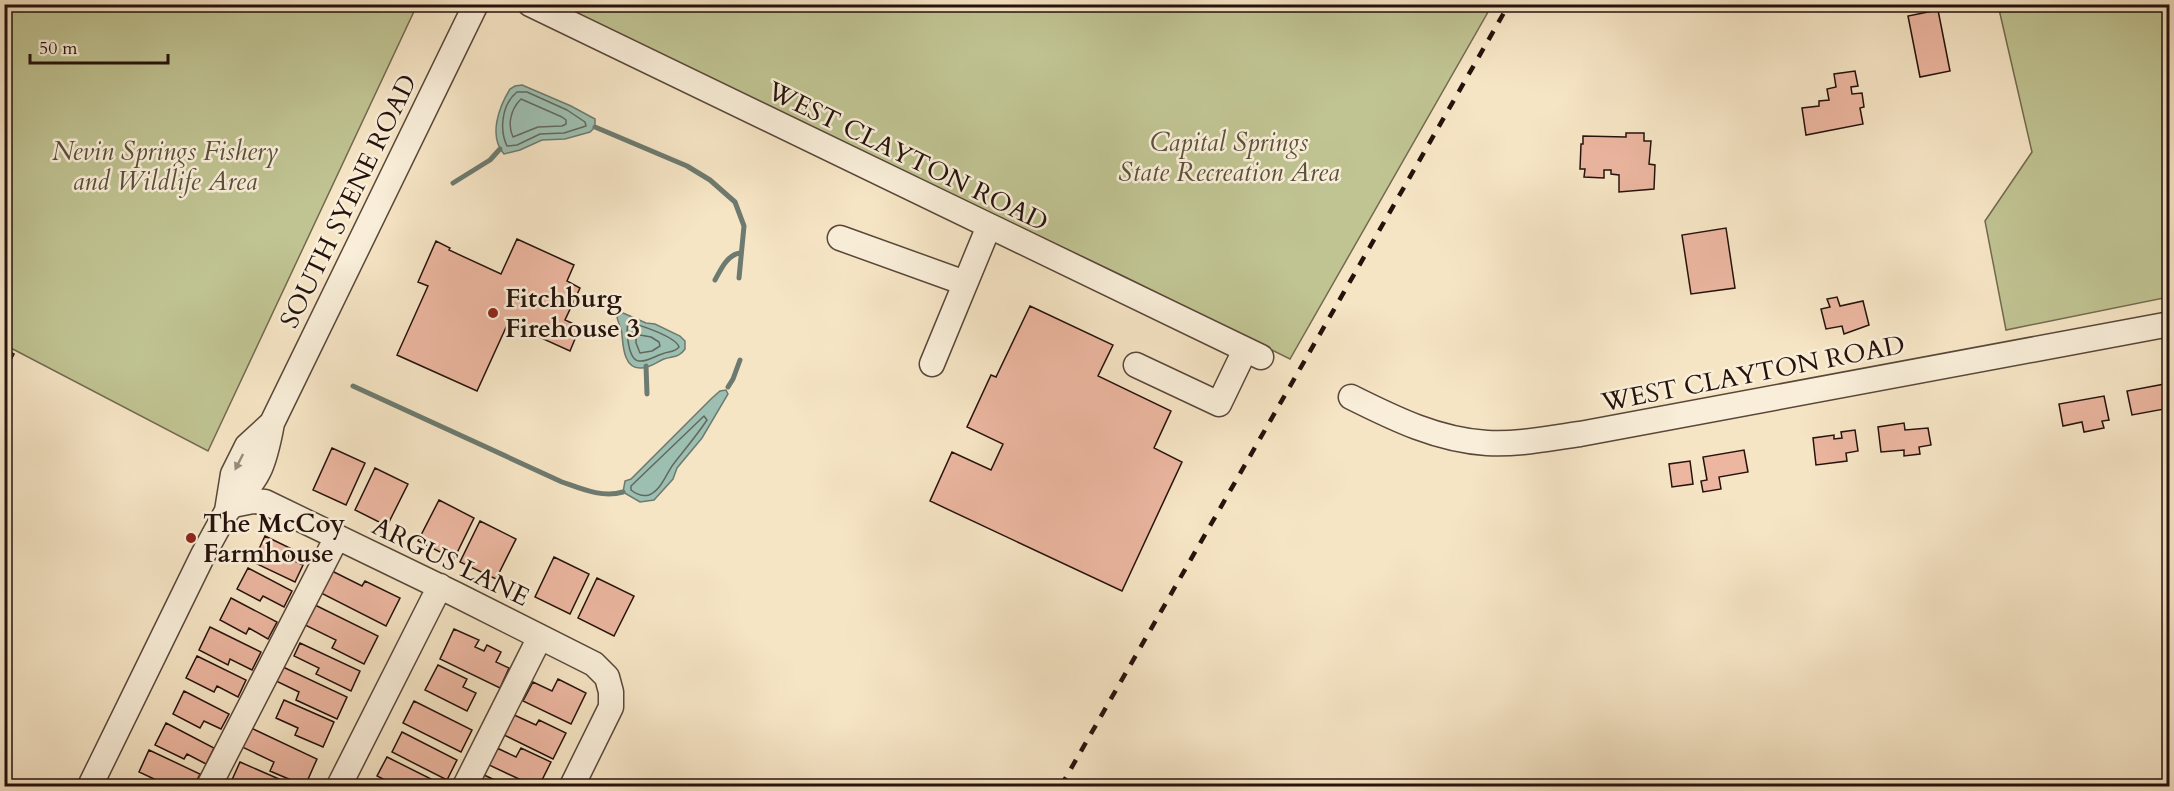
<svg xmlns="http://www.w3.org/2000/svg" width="2174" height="791" viewBox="0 0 2174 791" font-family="Cardo,serif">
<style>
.green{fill:#c0c392;stroke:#726a4f;stroke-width:1.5}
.water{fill:#9dbfb1;stroke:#6d7a6f;stroke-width:1.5}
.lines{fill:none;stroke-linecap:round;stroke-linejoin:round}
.shore{stroke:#61685e;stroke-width:1.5}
.stream{stroke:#6d7a6f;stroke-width:5}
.building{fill:#ecb6a0;stroke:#25120c;stroke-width:1.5}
.minor-casing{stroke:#59473a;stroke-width:27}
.minor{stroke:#f9eed9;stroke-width:24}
.rail{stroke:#25120c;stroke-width:4.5;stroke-dasharray:10 10;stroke-linecap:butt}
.oneway{fill:#9a8b7d}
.poi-dot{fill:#8f2418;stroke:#f9eed9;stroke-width:2}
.labels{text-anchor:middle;stroke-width:5;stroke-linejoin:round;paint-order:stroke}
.park-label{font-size:26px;font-style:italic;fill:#5b503b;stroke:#f9eed9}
.street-label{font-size:26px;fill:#25120c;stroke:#f9eed9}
.poi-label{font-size:26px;font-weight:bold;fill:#25120c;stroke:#f9eed9;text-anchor:start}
</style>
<rect width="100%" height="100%" fill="#f6e5c5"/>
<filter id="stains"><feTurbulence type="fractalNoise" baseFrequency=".00333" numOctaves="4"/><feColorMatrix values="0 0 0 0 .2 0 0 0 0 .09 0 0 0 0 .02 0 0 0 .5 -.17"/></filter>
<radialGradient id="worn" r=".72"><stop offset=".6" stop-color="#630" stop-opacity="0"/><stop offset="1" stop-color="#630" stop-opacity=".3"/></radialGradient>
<path class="green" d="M 4,5 L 417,5 L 208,451 L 5,345 Z
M 553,5 L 1492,5 L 1290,359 L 1121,275 Z
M 1998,5 L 2169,5 L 2169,297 L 2006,330 L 1985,221 L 2032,152 Z"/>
<path class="water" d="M 522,85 L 571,106 L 595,119 L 595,127 L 590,132 L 565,139 L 542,140 L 520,150 L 504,154 C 488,136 499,107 510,89 L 515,86 Z
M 623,313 L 646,323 L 655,324 L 680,336 L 685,341 L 685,349 C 679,358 673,356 664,359 C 657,362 650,368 642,368 C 624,370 623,346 622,335 C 622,329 618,323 617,317 Z
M 726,390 L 728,394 L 702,438 L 677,468 L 673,479 L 654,500 L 640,502 L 623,492 L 625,481 L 631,479 L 712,398 L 720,391 Z"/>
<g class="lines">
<path class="shore" d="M 517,92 L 527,92 L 567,110 L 585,122 L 586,126 L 564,133 L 540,134 L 517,145 L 507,146 C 499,129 502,104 517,92 Z
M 521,99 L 562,117 L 566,120 L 566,124 L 562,126 L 538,127 L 513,137 C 507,124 511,109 521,99 Z
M 628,323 C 639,324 676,337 679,347 C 674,353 669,351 662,354 C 655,356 647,362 639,361 C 628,360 626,331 628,323 Z
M 640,335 L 651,337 L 659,342 L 660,346 L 652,351 L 640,353 L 636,343 L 636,336 Z
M 704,416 L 707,420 C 697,435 686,448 675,462 C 667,471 662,490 649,495 C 642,497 636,494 631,490 L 631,486 Z"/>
<path class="stream" d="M 595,127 L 687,166 L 710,180 L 735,202 L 744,226 L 739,278
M 453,183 L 490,160 L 500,149
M 715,280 C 721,269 727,255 740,253
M 646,366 L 647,394
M 353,386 L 562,482 C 582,489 602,498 623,492
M 728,387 L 733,379 L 740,360
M 2168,786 L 2170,779"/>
</g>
<path class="building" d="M 1938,10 L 1950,71 L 1920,77 L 1908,16 Z
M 1855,71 L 1858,86 L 1851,87 L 1852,94 L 1862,93 L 1864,107 L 1860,108 L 1863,124 L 1806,135 L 1802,108 L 1819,106 L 1819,101 L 1829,100 L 1827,89 L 1836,87 L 1834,74 Z
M 1626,133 L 1644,133 L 1644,141 L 1651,141 L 1649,164 L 1655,165 L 1654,189 L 1619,192 L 1619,175 L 1611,174 L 1611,170 L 1604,170 L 1604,178 L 1584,177 L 1585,169 L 1580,169 L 1581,144 L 1583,144 L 1583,136 L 1626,137 Z
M 1726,228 L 1735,288 L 1691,294 L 1682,235 Z
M 517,239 L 574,265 L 567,281 L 580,288 L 565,320 L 580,327 L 570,351 L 508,323 L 477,391 L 397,355 L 428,286 L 418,282 L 436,241 L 450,248 L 449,250 L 501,274 Z
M 1837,297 L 1840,306 L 1863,301 L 1869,325 L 1844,334 L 1842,326 L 1826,329 L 1821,309 L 1830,307 L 1827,299 Z
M 1030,306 L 1113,345 L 1098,376 L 1171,411 L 1154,448 L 1182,462 L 1122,591 L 930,501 L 952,452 L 991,470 L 1003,444 L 967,427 L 991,375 L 996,377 Z
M 4,349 L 14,354 L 6,369 L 4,368 Z
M 2170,383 L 2170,408 L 2132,415 L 2127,391 Z
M 2104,396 L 2109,420 L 2102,421 L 2104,428 L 2084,432 L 2082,422 L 2063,426 L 2059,404 Z
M 1904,423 L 1905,430 L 1928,428 L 1931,445 L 1919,447 L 1920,454 L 1904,456 L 1904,450 L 1881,452 L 1878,427 Z
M 1855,430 L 1858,451 L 1846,453 L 1847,461 L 1816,465 L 1813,438 L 1834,435 L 1834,439 L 1842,438 L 1841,432 Z
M 332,448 L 365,463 L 346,505 L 313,490 Z
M 1744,450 L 1748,472 L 1719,477 L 1721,489 L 1703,492 L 1701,481 L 1707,480 L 1703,457 Z
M 1690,461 L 1693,484 L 1672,487 L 1669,464 Z
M 375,468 L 408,484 L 387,526 L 355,510 Z
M 439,500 L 474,518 L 454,559 L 418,541 Z
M 480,521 L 516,539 L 496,579 L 460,562 Z
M 265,536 L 292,549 L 288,558 L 303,565 L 295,582 L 253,562 Z
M 554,557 L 589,574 L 570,614 L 535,597 Z
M 248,568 L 292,591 L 284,607 L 263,596 L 260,601 L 237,589 Z
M 332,571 L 362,586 L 365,581 L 400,598 L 386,626 L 321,593 Z
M 597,578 L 634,596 L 614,636 L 578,618 Z
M 231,598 L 277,622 L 268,639 L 249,628 L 246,634 L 220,620 Z
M 313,604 L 378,636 L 364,664 L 332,648 L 336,640 L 303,624 Z
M 210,627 L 261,652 L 252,670 L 230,659 L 228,665 L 199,650 Z
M 454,629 L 479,640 L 475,647 L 484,651 L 487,645 L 501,652 L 496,662 L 509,668 L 500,688 L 440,659 Z
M 300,643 L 360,671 L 351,691 L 316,674 L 319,668 L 294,656 Z
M 197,656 L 246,680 L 238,697 L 217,686 L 214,692 L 186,678 Z
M 438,665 L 467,679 L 463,687 L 476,693 L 467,711 L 425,690 Z
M 283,667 L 347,697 L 337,719 L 296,700 L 299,692 L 276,681 Z
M 558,679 L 586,693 L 571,724 L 523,701 L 533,682 L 552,691 Z
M 184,691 L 229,714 L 221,729 L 204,721 L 200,728 L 173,714 Z
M 284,700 L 334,722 L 323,747 L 295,735 L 298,728 L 276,718 Z
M 414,701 L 472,730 L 461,752 L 403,723 Z
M 512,714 L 536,725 L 539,720 L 566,733 L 553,759 L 502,734 Z
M 166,723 L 214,748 L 206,764 L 187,754 L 184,759 L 155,745 Z
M 249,727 L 317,759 L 305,786 L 270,771 L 274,762 L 240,746 Z
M 402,732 L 457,760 L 447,780 L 392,752 Z
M 497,748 L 516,757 L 521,748 L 551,762 L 539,786 L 534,786 L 489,765 Z
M 149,750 L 200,774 L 194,786 L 181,786 L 172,782 L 169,786 L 139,772 Z
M 387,757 L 443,785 L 442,786 L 397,786 L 377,776 Z
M 240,762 L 295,786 L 241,786 L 231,782 Z
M 480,773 L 507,786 L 474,786 Z
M 140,780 L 154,786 L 137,786 Z
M 376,781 L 388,786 L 373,786 Z
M 510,781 L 521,786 L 508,786 Z"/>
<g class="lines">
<defs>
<path id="minor" d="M 530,4 L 1261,357
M 840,238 L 965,283
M 932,364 L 989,226
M 1136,365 L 1219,404 L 1245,350
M 1351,397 C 1395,419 1438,440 1487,443 C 1518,445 1550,438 1580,434 L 2170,324
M 233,505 L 253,501 L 265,502 L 455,594 L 594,664 L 607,677 L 611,692 L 611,707 L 572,786
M 227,511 C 259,479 264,467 272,423 L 476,4
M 90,786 L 203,555 L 227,511 L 233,474 L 247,446 L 272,423
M 209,786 L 337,537
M 339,786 L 440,586
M 465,786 L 540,637"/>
</defs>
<use href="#minor" class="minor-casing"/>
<use href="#minor" class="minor"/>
<path class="rail" d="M 1061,786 L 1509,4"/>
</g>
<defs><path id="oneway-solid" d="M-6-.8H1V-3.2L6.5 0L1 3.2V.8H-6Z" transform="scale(1.5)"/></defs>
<use class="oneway" href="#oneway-solid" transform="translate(239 462) rotate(117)"/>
<g class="poi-dot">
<circle cx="493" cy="313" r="6"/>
<circle cx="191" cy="538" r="6"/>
</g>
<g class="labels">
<g class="park-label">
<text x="1229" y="151">Capital Springs<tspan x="1229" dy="30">State Recreation Area</tspan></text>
<text x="165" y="160">Nevin Springs Fishery<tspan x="165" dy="30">and Wildlife Area</tspan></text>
</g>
<g class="street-label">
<text transform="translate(908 156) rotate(26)" y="9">WEST CLAYTON ROAD</text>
<text transform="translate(348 201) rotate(-64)" y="9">SOUTH SYENE ROAD</text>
<text transform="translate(1753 373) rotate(-11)" y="9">WEST CLAYTON ROAD</text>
<text transform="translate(451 561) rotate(26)" y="9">ARGUS LANE</text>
</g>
<g class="poi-label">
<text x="505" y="307">Fitchburg<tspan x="505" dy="30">Firehouse 3</tspan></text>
<text x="203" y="532">The McCoy<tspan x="203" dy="30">Farmhouse</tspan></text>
</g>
</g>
<rect width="2174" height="791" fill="none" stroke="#f6e5c5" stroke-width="24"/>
<rect x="6" y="6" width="2162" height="779" fill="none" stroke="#25120c" stroke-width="3"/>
<rect x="12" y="12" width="2150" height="767" fill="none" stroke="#25120c" stroke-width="1.5"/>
<path d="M30 54v9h138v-9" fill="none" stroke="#25120c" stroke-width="3"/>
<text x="39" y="54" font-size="18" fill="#25120c" stroke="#f9eed9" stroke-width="4.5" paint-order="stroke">50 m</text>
<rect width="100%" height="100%" filter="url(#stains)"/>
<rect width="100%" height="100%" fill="url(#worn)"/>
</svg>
